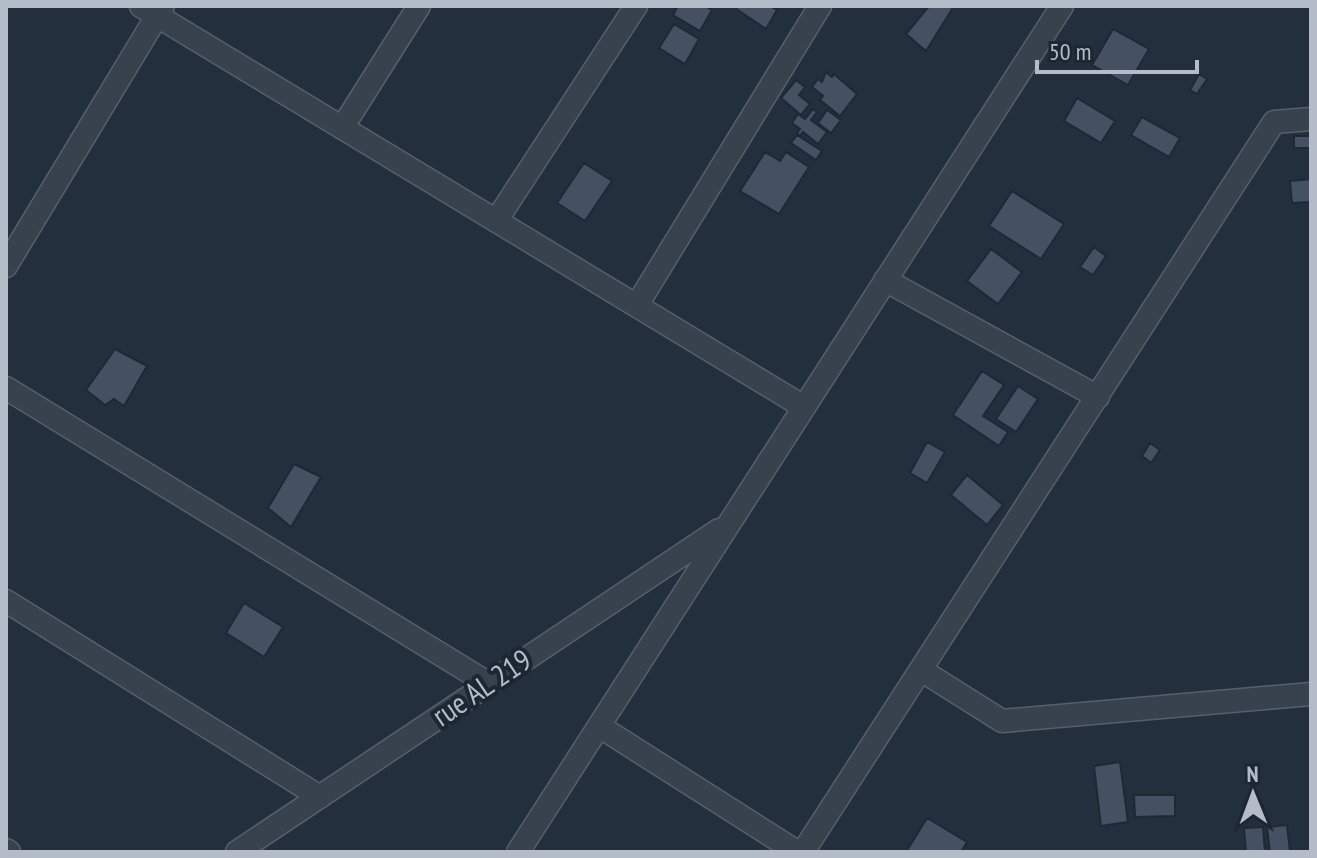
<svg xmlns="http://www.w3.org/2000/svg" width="1317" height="858" viewBox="0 0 1317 858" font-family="'PT Sans Narrow',sans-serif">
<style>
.building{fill:#455162;stroke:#1f2835;stroke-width:2}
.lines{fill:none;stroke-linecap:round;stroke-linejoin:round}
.minor-casing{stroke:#565f6c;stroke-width:25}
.minor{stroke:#38414e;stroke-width:22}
.labels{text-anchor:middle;stroke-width:8;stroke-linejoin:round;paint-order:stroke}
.street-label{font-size:30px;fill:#b4bcc9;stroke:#1d2633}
</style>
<rect width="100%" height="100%" fill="#242f3e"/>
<path class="building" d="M 678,6 L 705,6 L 712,10 L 700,31 L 673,15 Z
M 732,6 L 770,6 L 777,10 L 766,29 Z
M 929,6 L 954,6 L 926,51 L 906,34 Z
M 674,24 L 699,39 L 685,64 L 659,48 Z
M 1113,29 L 1149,49 L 1128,85 L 1092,65 Z
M 826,72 L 832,77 L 834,74 L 857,94 L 840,116 L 820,100 L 823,96 L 812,87 L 818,79 L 822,82 Z
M 1199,74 L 1207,79 L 1197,94 L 1190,90 Z
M 796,80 L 805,87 L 799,95 L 810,104 L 801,115 L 781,98 Z
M 1077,98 L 1115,121 L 1101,143 L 1064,121 Z
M 813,109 L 817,112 L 811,120 L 827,132 L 818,144 L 803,132 L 800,136 L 797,133 L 800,129 L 792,123 L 798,114 L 805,119 Z
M 827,110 L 841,120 L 831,133 L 818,123 Z
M 1142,117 L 1180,138 L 1169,157 L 1131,135 Z
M 797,135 L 822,151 L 816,160 L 791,143 Z
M 1294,136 L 1311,136 L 1311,148 L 1294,148 Z
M 765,152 L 780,161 L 786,152 L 809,167 L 779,214 L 740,191 Z
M 584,163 L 612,181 L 585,221 L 557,203 Z
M 1311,179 L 1311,202 L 1292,203 L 1290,181 Z
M 1012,191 L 1064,224 L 1041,259 L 989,226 Z
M 1094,247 L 1106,256 L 1093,275 L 1080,267 Z
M 991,249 L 1022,272 L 998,304 L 967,281 Z
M 115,349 L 147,366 L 124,406 L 114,399 L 105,405 L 86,390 Z
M 982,371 L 1004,385 L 983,416 L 1008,432 L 999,446 L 953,415 Z
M 1018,386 L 1038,399 L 1016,432 L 996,419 Z
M 927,442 L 945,452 L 927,483 L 910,473 Z
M 1150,443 L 1160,450 L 1151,463 L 1142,456 Z
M 294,464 L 321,477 L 291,527 L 268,508 Z
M 967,475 L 1003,505 L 987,525 L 951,495 Z
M 244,603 L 283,627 L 264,657 L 226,633 Z
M 1120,762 L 1128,822 L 1101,826 L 1094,766 Z
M 1134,795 L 1175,795 L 1175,816 L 1135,817 Z
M 927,818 L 967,842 L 961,852 L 906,852 Z
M 1287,825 L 1290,852 L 1270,852 L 1267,827 Z
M 1263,827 L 1265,852 L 1246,852 L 1244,828 Z"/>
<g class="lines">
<defs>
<path id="minor" d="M 141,6 L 804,407
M 342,128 L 419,6
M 496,221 L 636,6
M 6,266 L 163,6
M 885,280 L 1098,397
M 637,305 L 820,6
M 6,388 L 489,684
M 6,601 L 320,797
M 921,670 L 1002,721 L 1311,694
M 599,726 L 797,852
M 6,850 L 9,852
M 237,852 L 719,530
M 518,852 L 1062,6
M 803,852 L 1274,122 L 1311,119"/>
</defs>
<use href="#minor" class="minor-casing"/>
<use href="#minor" class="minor"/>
</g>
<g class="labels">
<g class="street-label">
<text transform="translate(482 688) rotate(-34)" y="10">rue AL 219</text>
</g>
</g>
<rect width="1317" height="858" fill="none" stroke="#b4bcc9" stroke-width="16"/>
<g transform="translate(1253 794) rotate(359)" stroke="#1d2633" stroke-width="6" paint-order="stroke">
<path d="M0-6L14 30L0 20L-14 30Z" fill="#b4bcc9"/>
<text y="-12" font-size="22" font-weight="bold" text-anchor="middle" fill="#b4bcc9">N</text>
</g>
<path d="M1037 60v12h160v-12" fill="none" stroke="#b4bcc9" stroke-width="4"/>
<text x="1049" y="60" font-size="24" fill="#b4bcc9" stroke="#1d2633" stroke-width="6" paint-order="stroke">50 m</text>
</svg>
